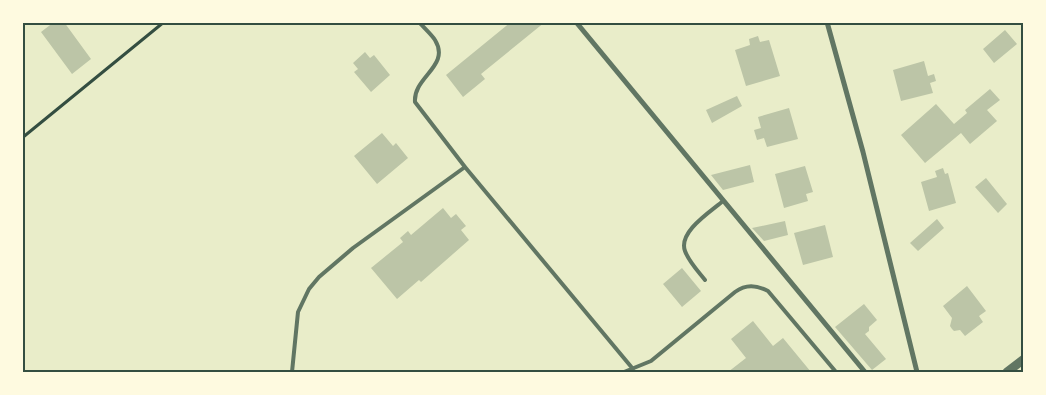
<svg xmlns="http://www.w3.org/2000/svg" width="1046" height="395" viewBox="0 0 1046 395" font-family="Quicksand,sans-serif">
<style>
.building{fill:#bcc5a7}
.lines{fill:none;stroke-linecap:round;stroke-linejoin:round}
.path{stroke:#344e41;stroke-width:3}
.service{stroke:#617663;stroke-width:4}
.minor{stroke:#617663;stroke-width:5}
.tertiary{stroke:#617663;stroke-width:9}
.neatline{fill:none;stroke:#344e41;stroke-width:2}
</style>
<rect width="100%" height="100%" fill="#e9edc9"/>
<path class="building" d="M 54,22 L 64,22 L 91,59 L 72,74 L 41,32 Z
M 511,22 L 545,22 L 481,74 L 485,79 L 463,97 L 446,75 Z
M 1005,30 L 1017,44 L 994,63 L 983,49 Z
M 758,36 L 760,42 L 769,40 L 780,76 L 746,86 L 735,50 L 750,45 L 749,39 Z
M 365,52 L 370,58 L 374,55 L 390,75 L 371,92 L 354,72 L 358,69 L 353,63 Z
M 924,61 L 928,76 L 934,74 L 936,81 L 930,83 L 933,93 L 901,101 L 893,70 Z
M 990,89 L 1000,100 L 987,110 L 997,121 L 970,144 L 961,133 L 925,163 L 901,135 L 936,104 L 954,124 L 967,113 L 965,110 Z
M 737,96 L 742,106 L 712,123 L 706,110 Z
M 789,108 L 798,139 L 767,147 L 764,138 L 757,140 L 754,130 L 761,128 L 758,117 Z
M 382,133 L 393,146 L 396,143 L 408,158 L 377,184 L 354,156 Z
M 750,165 L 754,182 L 723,190 L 711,175 Z
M 805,166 L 813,192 L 806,194 L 808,201 L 784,208 L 775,174 Z
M 943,168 L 945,174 L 948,173 L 956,203 L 929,211 L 921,182 L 937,177 L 935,171 Z
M 986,178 L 1007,204 L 998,213 L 975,187 Z
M 443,208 L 451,218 L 456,214 L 466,226 L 461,230 L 469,240 L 421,282 L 419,280 L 397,299 L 371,268 L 403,242 L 400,238 L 408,231 L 411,235 Z
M 937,219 L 944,228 L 918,251 L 910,243 Z
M 785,221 L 788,235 L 764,241 L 752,228 Z
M 825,225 L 833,257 L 803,265 L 794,233 Z
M 682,268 L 701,291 L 682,307 L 663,284 Z
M 967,286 L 986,311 L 979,316 L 983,322 L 965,336 L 960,330 L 954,331 L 952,329 L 950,326 L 952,318 L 943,306 Z
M 864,304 L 877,320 L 869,327 L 869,331 L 865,334 L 886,359 L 872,370 L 835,327 Z
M 753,321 L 773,346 L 783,338 L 811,372 L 728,372 L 746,358 L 731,339 Z"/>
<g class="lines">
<path class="path" d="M 22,138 L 164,22"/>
<path class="service" d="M 465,167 L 633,369
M 705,280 C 698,271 689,262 685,251 C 678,232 710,212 723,201
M 292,372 L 298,312 L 309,289 L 319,277 L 353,248 L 465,167 L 415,102 C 413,77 451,66 435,40 C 431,34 424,28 419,22
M 624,372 L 651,361 L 735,292 C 746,284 756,285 768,291 L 836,372"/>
<path class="minor" d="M 576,22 L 865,372
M 827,22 L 863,152 L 917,372"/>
<path class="tertiary" d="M 1007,372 L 1024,359"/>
</g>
<rect width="1046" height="395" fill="none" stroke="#fefae0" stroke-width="48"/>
<rect x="24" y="24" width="998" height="347" class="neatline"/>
</svg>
